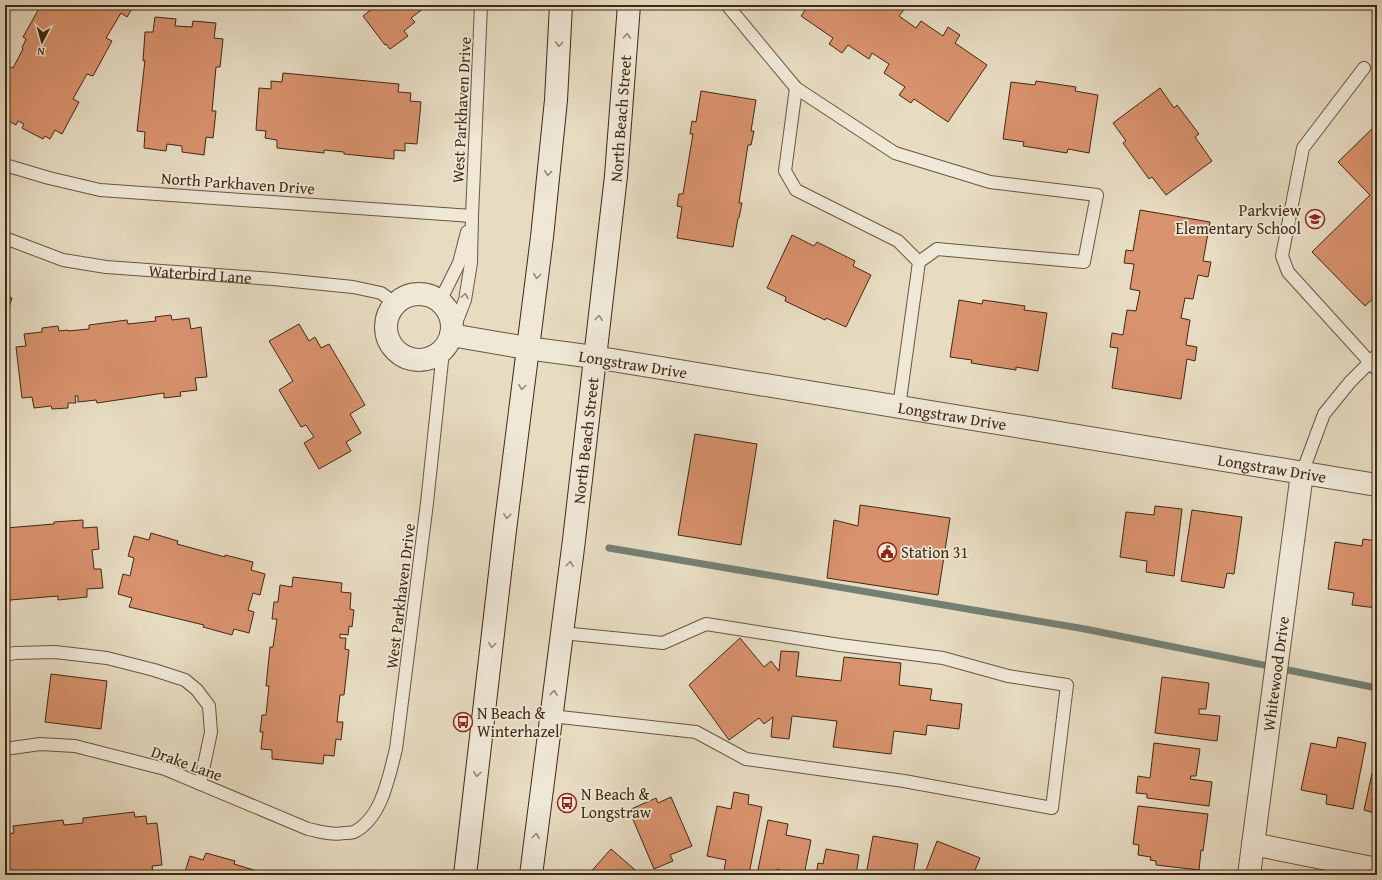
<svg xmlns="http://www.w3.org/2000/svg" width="1382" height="880" viewBox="0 0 1382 880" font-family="'Gentium Book Plus',serif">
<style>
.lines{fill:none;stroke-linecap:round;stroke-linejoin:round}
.stream{stroke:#748075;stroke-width:7}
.building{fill:#d9926e;stroke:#402813}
.service-casing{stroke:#6a553f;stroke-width:14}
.minor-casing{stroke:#6a553f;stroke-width:24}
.tertiary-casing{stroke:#6a553f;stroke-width:24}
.secondary-casing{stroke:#402813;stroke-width:24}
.service{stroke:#efe8d7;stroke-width:12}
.minor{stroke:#efe8d7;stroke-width:22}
.tertiary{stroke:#efe8d7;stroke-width:22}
.secondary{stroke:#efe8d7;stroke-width:22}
.oneway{stroke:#988875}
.labels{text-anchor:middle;stroke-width:3.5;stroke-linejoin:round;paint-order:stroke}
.street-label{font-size:16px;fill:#402813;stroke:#efe8d7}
.poi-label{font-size:16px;fill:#402813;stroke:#efe8d7;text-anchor:start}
</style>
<rect width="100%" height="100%" fill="#e7dcc2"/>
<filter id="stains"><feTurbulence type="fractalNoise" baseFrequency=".005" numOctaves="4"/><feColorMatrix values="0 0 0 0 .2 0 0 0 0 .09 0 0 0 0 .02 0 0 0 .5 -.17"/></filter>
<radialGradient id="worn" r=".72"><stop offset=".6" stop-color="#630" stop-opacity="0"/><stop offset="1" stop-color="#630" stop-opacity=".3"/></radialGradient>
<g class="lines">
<path class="stream" d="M 609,548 L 1085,629 L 1377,688"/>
</g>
<path class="building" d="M 41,5 L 44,6 L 45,5 L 130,5 L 133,7 L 127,17 L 121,13 L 106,38 L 112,41 L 93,76 L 87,74 L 73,99 L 79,102 L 62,134 L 55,130 L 50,139 L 45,136 L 43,139 L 22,128 L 24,124 L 18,121 L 16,125 L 5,119 L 5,66 L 6,65 L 13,68 L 23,49 L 22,48 L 26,39 L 23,37 Z
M 373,5 L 428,5 L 411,18 L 415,22 L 404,31 L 408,36 L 390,49 L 386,44 L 385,45 L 363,16 L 374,7 Z
M 809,5 L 902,5 L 906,7 L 899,16 L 916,28 L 921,21 L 943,36 L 948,27 L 960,35 L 955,43 L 987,65 L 948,122 L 914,99 L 911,103 L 899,95 L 905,87 L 884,73 L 889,64 L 872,53 L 869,59 L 848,45 L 842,53 L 829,44 L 833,38 L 801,16 Z
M 155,17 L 176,19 L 175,26 L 192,27 L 193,21 L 216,23 L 214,38 L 223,39 L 220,67 L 216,67 L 212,111 L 216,111 L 213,138 L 206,137 L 204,155 L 182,152 L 182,146 L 167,144 L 166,151 L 144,148 L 145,132 L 137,131 L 145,60 L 143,61 L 145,32 L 153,32 Z
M 283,73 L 399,84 L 398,92 L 411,93 L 410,101 L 421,102 L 417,144 L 405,143 L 405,151 L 394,150 L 394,159 L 344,154 L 344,152 L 324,150 L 324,153 L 277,148 L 277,140 L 265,138 L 266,131 L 256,130 L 259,88 L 271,89 L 271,81 L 282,82 Z
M 1036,81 L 1076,87 L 1075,91 L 1098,95 L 1089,153 L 1068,149 L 1067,153 L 1023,146 L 1024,142 L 1003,139 L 1011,82 L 1035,85 Z
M 1160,88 L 1174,108 L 1177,105 L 1199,134 L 1195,137 L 1212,161 L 1166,195 L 1152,177 L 1149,179 L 1123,143 L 1126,141 L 1113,123 Z
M 701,91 L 756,100 L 751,131 L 754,131 L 751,145 L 748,145 L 739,203 L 742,203 L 739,218 L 738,218 L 733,247 L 677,238 L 682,207 L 677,206 L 679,194 L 683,194 L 693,134 L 690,134 L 692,121 L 696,122 Z
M 1377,124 L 1377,295 L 1365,306 L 1312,252 L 1370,195 L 1338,162 Z
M 1140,210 L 1210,222 L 1203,261 L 1211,262 L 1208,277 L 1198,275 L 1193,299 L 1185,298 L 1181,318 L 1190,320 L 1186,345 L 1197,347 L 1195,361 L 1187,359 L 1181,399 L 1112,388 L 1118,348 L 1110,347 L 1112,333 L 1123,335 L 1127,310 L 1136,311 L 1140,291 L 1130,289 L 1134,264 L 1124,263 L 1126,250 L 1133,251 Z
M 792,235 L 814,246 L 817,242 L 855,261 L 853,266 L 871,275 L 846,327 L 826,318 L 825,320 L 785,301 L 786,297 L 767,288 Z
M 5,296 L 12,298 L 5,321 Z
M 959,300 L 982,304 L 983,300 L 1025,306 L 1024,310 L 1047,313 L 1038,371 L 1016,367 L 1016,370 L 971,363 L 972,360 L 950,357 Z
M 171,315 L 172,320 L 189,318 L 191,329 L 201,327 L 207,377 L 195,378 L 197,390 L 180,392 L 181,396 L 164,398 L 164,393 L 97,403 L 96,400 L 78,402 L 78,396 L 75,396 L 76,403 L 68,403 L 68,408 L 52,409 L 51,406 L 34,408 L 32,397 L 22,398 L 16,347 L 26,346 L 24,334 L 42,332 L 42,328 L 58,326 L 59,331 L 68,330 L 68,331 L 89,329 L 89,325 L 127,320 L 128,324 L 156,321 L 155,317 Z
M 299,324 L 309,341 L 315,337 L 321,348 L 329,344 L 365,405 L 350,414 L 361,433 L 346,442 L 351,451 L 319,469 L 304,443 L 314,437 L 306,425 L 301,427 L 279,390 L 293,381 L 269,341 Z
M 695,434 L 757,444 L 741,545 L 678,535 Z
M 860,505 L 950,518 L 938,595 L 827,578 L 834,520 L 858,526 Z
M 1155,506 L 1182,509 L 1174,576 L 1146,572 L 1147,561 L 1120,557 L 1126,512 L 1154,515 Z
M 1192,510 L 1242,517 L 1234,574 L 1227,573 L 1224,588 L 1181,581 Z
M 83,520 L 83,528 L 97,527 L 99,549 L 92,550 L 94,569 L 101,569 L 103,588 L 87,589 L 87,597 L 58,600 L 58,596 L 10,600 L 10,602 L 5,602 L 5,525 L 6,525 L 6,528 L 54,524 L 54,522 Z
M 151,533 L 178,541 L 177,544 L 225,557 L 225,555 L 253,562 L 251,570 L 265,574 L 260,595 L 253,593 L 248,610 L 254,612 L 249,633 L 234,629 L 232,635 L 203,627 L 204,625 L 129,607 L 132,598 L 118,594 L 123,574 L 130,576 L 134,558 L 128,556 L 134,536 L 149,540 Z
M 1363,539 L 1377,541 L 1377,608 L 1352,605 L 1354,593 L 1328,589 L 1335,542 L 1362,546 Z
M 293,577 L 342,583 L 341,592 L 351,593 L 350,609 L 354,610 L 352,627 L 349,626 L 348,635 L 340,634 L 340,638 L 346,638 L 345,649 L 349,650 L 344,695 L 340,695 L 337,722 L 343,722 L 341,740 L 336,739 L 334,756 L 324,755 L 323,764 L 272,759 L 272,750 L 261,749 L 263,732 L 260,732 L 262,715 L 266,715 L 269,686 L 266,686 L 270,647 L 273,647 L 277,619 L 272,619 L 274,602 L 278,602 L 280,585 L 292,587 Z
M 740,638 L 764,667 L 771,661 L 779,671 L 781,651 L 799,652 L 796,676 L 841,681 L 844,657 L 901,663 L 899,685 L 932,689 L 930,700 L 962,704 L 959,729 L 927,725 L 926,735 L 894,731 L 891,754 L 833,747 L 837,721 L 792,716 L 789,739 L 771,737 L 773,717 L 764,724 L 759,718 L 729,740 L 689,685 Z
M 51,674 L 107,681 L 101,729 L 45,722 Z
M 1162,677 L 1209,683 L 1206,709 L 1199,709 L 1199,714 L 1220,716 L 1217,741 L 1155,733 Z
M 1338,737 L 1366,743 L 1353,809 L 1326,804 L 1327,795 L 1301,790 L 1311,743 L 1336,748 Z
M 1154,743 L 1200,749 L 1196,776 L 1191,776 L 1190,779 L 1212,782 L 1209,806 L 1147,798 L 1147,794 L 1136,793 L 1138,776 L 1150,778 Z
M 1377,751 L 1377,814 L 1364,810 Z
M 734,792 L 749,795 L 748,804 L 762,807 L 749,874 L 724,870 L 726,860 L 707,856 L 717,806 L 731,809 Z
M 671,797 L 692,846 L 670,855 L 673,861 L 654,869 L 629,810 L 656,798 L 658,803 Z
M 1138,806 L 1208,814 L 1203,851 L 1201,850 L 1199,870 L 1156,865 L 1156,861 L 1150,860 L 1151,857 L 1138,855 L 1139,845 L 1133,844 Z
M 134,812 L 135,817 L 146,816 L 147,824 L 157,823 L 162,865 L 152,866 L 153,873 L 143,875 L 5,875 L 5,834 L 14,833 L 13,826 L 63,820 L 64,825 L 83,823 L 83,818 Z
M 768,820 L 788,824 L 786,835 L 811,840 L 804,875 L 779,875 L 780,870 L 777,869 L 776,875 L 757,875 Z
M 873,836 L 918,844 L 913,875 L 866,875 Z
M 937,841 L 980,858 L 973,875 L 928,875 L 930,871 L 926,870 Z
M 611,849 L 641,875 L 588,875 Z
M 826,849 L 859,855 L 856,875 L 816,875 L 818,863 L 823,864 Z
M 206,853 L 235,861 L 234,864 L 270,875 L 184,875 L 190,856 L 203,860 Z"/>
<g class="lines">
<defs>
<g id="service">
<path d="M 727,5 L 796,88 L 895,153 L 990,182 L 1097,195 L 1084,262 L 937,249 L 919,262 L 899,407"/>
<path d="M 1364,68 L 1303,148 L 1282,256 L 1288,272 L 1377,370"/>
<path d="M 796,88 L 785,171 L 796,190 L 898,241 L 919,262"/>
<path d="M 5,165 L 49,178 L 100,190 L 472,216"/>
<path id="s1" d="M 5,238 L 63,260 L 106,267 L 273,279 L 353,287 L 381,293 L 396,304"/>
<path d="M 440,301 L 459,263 L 467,232"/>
<path d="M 452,333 L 465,300 L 471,263 L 472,216 L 481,5"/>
<path d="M 1302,473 L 1324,414 L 1350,382 L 1377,355"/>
<path d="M 5,655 L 15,653 L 55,652 L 107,658 L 154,670 L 185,680 L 197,690 L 209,706 L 211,732 L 200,784"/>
<path d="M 551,716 L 696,732 L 746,759 L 904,781 L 1052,808 L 1067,685 L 1008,676 L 943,658 L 840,645 L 706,624 L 663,643 L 562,633"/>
<path d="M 5,749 L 40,744 L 75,746 L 118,757 L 165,769 L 308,829 C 323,832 330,835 345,833 C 348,833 351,833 354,832 C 382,818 389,776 396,749 L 427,503 L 443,351"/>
</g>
<g id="minor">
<circle cx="419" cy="327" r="33"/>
<path d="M 451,335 L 527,348 L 594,357"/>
<path d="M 1253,844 L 1377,869"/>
<path id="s2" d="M 1249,875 L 1302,473"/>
</g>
<g id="tertiary">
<path id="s3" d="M 594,357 L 1377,485"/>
</g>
<g id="secondary">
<path d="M 465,875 L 505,530 L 542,237 L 556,100 L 561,5"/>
<path id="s4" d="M 531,875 L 574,540 L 616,176 L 629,5"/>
</g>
</defs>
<use href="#service" class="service-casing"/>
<use href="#minor" class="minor-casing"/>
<use href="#tertiary" class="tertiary-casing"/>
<use href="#secondary" class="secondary-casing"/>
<use href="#service" class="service"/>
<use href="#minor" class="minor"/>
<use href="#tertiary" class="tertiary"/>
<use href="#secondary" class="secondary"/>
</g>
<defs><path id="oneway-chevron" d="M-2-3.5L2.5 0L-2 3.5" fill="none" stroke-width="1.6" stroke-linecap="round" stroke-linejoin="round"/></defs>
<g class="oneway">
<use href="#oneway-chevron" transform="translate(627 36) rotate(-86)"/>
<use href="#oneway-chevron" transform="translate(559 44) rotate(93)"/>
<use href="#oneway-chevron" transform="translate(548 173) rotate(96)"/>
<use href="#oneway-chevron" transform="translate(537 276) rotate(97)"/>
<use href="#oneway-chevron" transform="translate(465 296) rotate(-78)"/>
<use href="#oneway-chevron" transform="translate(599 318) rotate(-83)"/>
<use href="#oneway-chevron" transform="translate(522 387) rotate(97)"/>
<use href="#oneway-chevron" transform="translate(507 516) rotate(97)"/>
<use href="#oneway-chevron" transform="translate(570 564) rotate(-83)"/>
<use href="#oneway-chevron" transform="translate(492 645) rotate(97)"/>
<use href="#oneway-chevron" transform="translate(554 693) rotate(-83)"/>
<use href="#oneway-chevron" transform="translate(477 774) rotate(97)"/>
<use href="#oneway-chevron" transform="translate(536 836) rotate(-83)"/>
</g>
<defs>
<symbol id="school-ring" viewBox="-11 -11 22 22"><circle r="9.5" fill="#efe8d7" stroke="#8f2418" stroke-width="1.5"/><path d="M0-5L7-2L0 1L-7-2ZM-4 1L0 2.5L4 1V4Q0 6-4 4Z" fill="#8f2418"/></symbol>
<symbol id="civic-ring" viewBox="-11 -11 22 22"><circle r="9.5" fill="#efe8d7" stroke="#8f2418" stroke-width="1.5"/><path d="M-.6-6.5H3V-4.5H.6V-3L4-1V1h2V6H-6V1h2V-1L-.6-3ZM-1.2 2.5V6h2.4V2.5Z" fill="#8f2418"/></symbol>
<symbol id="bus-ring" viewBox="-11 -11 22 22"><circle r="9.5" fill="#efe8d7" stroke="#8f2418" stroke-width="1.5"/><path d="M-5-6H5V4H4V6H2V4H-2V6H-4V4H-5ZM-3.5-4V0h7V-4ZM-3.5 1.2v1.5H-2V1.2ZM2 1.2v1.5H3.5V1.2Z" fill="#8f2418"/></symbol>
</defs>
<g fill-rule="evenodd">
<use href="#school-ring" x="1304" y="208" width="22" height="22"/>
<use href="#civic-ring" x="876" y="541" width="22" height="22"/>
<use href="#bus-ring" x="452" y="711" width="22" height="22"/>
<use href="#bus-ring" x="556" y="792" width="22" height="22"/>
</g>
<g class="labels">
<g class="street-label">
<text transform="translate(461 110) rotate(-87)" y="6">West Parkhaven Drive</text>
<text dy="6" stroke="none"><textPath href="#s4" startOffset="762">North Beach Street</textPath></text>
<text transform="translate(238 183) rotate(4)" y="6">North Parkhaven Drive</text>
<text dy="6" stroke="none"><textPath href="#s1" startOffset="200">Waterbird Lane</textPath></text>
<text transform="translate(633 364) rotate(9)" y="6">Longstraw Drive</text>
<text dy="6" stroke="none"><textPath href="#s3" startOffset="363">Longstraw Drive</textPath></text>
<text dy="6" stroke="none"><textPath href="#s4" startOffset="438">North Beach Street</textPath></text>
<text dy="6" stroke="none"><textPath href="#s3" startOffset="687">Longstraw Drive</textPath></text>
<text transform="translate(400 596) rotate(-83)" y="6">West Parkhaven Drive</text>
<text dy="6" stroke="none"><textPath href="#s2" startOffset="203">Whitewood Drive</textPath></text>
<text transform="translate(187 763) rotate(20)" y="6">Drake Lane</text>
</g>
<g class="poi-label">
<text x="1301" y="216" text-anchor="end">Parkview<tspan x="1301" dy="18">Elementary School</tspan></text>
<text x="901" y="558">Station 31</text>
<text x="477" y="719">N Beach &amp;<tspan x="477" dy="18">Winterhazel</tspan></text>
<text x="581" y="800">N Beach &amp;<tspan x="581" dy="18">Longstraw</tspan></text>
</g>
</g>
<rect width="1382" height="880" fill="none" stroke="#e7dcc2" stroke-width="20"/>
<rect x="6" y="6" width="1370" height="868" fill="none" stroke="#402813" stroke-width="2"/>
<rect x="10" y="10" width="1362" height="860" fill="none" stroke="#402813"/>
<g transform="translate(42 42) rotate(186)" stroke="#efe8d7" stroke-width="3" paint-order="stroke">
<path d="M0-3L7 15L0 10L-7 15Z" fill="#402813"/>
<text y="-6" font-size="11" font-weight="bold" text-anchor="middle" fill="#402813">N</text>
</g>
<rect width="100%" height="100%" filter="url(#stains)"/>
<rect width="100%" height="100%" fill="url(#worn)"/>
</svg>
